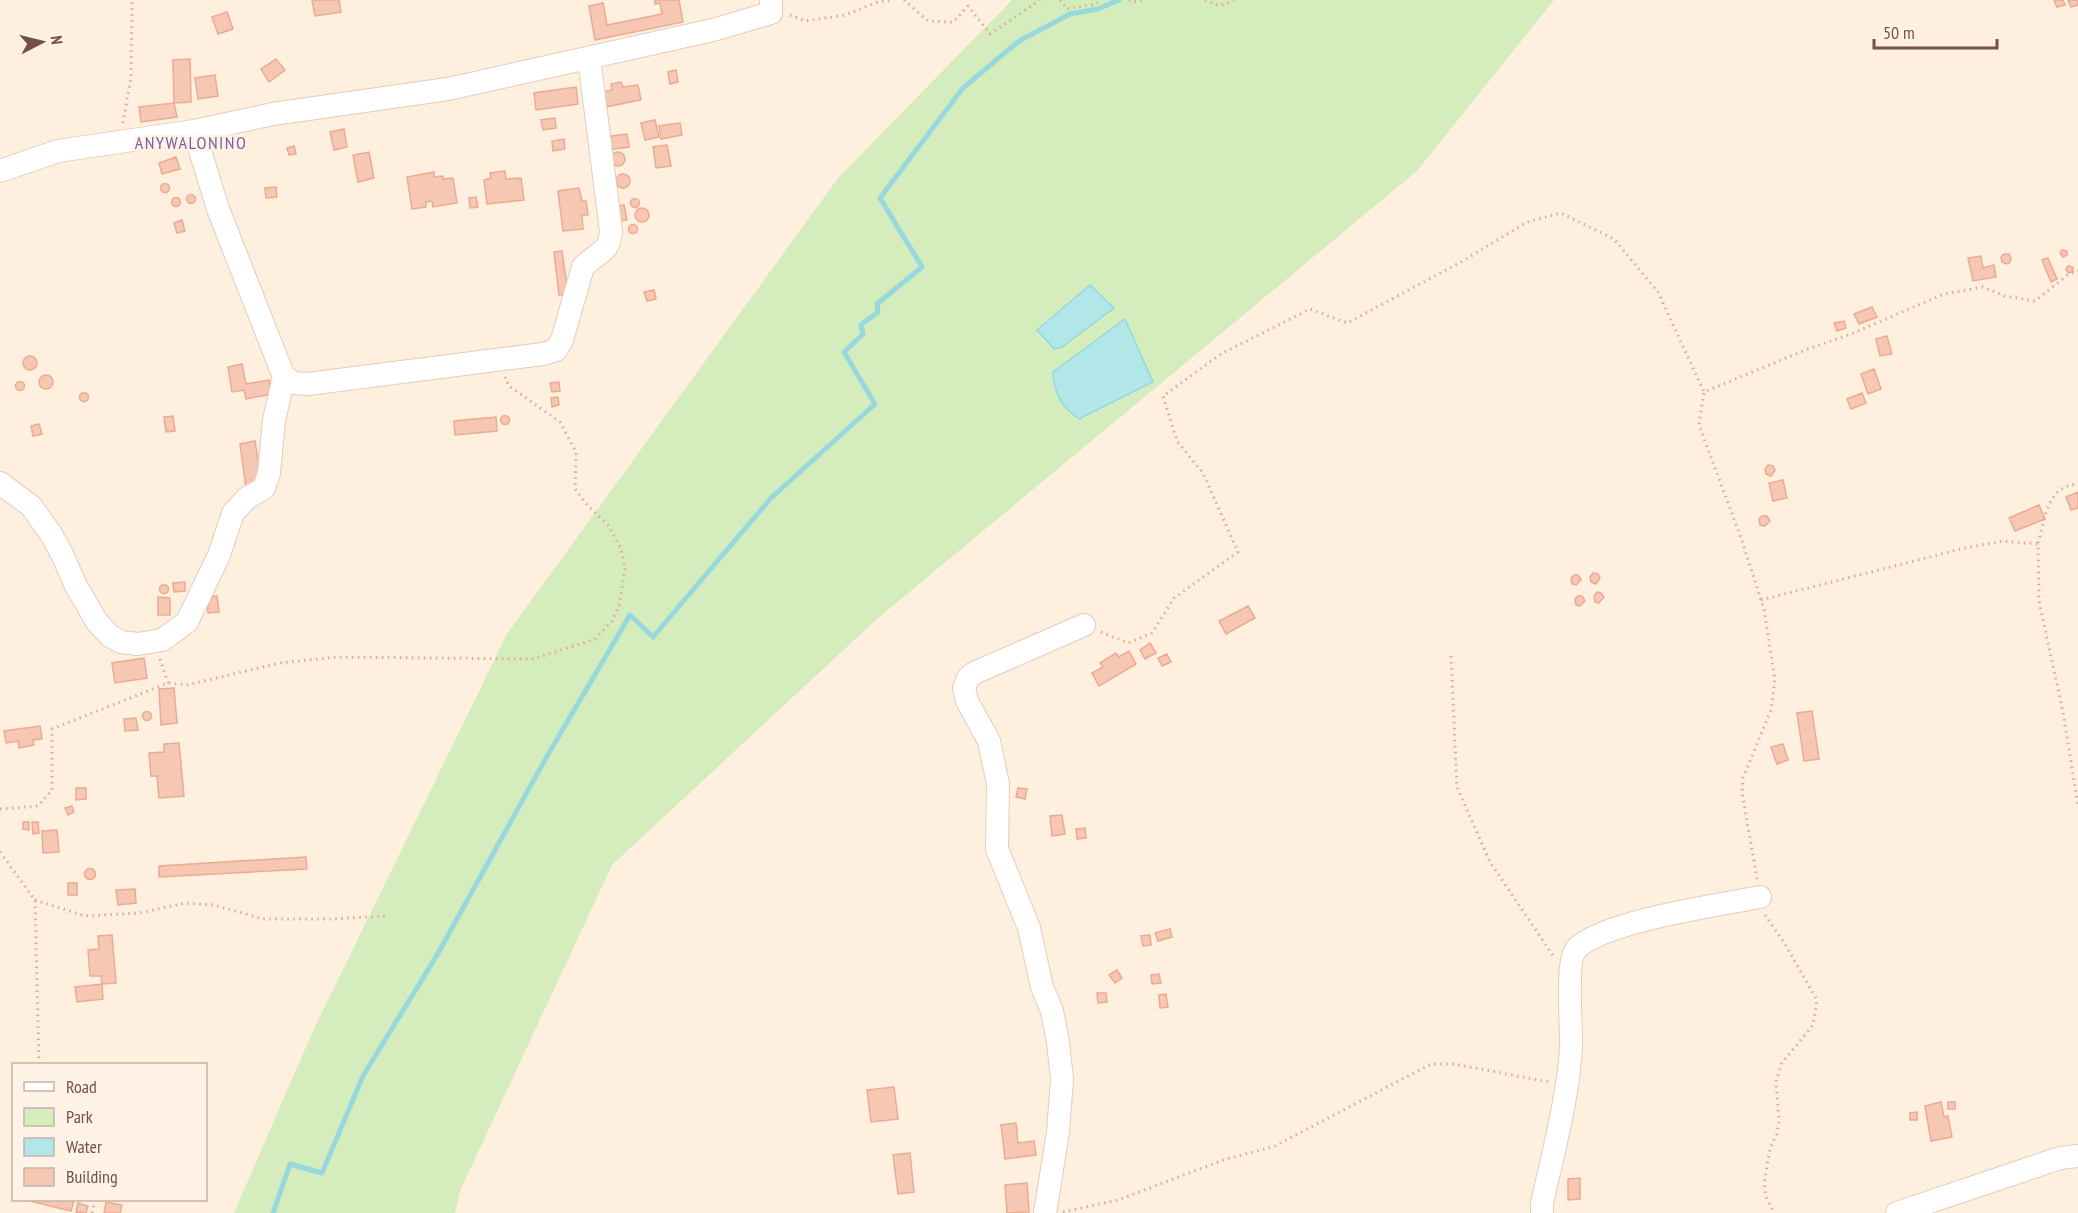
<svg xmlns="http://www.w3.org/2000/svg" width="2078" height="1213" viewBox="0 0 2078 1213" font-family="'PT Sans Narrow',sans-serif">
<style>
.green{fill:#d5edbc}
.water{fill:#b2e7e9;stroke:#97d8dc;stroke-width:1.5}
.lines{fill:none;stroke-linecap:round;stroke-linejoin:round}
.stream{stroke:#97d8dc;stroke-width:5}
.building{fill:#f6c8b3;stroke:#ebab92;stroke-width:1.5}
.minor-casing{stroke:#e5ccbd;stroke-width:24}
.path{stroke:#dbab97;stroke-width:3;stroke-dasharray:1.5 4.5;stroke-linecap:butt}
.minor{stroke:#fff;stroke-width:22}
.labels{text-anchor:middle;stroke-width:5;stroke-linejoin:round;paint-order:stroke}
.quarter-label{font-size:18px;letter-spacing:1.5px;fill:#815f9b;stroke:#fff3e7}
</style>
<rect width="100%" height="100%" fill="#feefde"/>
<path class="green" d="M 1012,0 L 1554,0 L 1417,171 L 878,618 L 612,865 L 460,1191 L 455,1213 L 234,1213 L 312,1033 L 507,634 L 838,178 Z"/>
<path class="water" d="M 1090,285 L 1114,308 L 1062,347 L 1054,349 L 1037,330 Z
M 1125,319 L 1153,382 L 1079,419 C 1061,407 1054,393 1053,372 Z"/>
<g class="lines">
<path class="stream" d="M 273,1213 L 290,1164 L 322,1173 L 363,1076 L 437,955 L 546,758 L 630,615 L 653,637 L 771,498 L 875,404 L 844,352 L 863,334 L 861,325 L 878,312 L 877,304 L 922,267 L 880,198 L 963,88 L 1019,41 L 1070,14 L 1098,9 L 1119,0"/>
</g>
<path class="building" d="M 312,0 L 339,0 L 341,12 L 315,16 Z
M 655,0 L 679,0 L 683,22 L 595,40 L 589,6 L 603,3 L 607,25 L 662,14 L 660,3 L 655,4 Z
M 2054,0 L 2063,0 L 2065,5 L 2057,7 Z
M 2068,0 L 2077,0 L 2078,5 L 2071,7 Z
M 227,12 L 233,29 L 218,34 L 212,17 Z
M 190,59 L 191,102 L 174,103 L 173,60 Z
M 276,59 L 285,70 L 269,82 L 261,69 Z
M 676,70 L 678,82 L 670,84 L 668,72 Z
M 215,75 L 218,96 L 198,99 L 195,78 Z
M 621,82 L 623,87 L 638,85 L 641,100 L 605,107 L 602,92 L 612,90 L 611,84 Z
M 576,87 L 578,104 L 536,110 L 534,93 Z
M 174,103 L 177,117 L 141,122 L 139,107 Z
M 555,118 L 556,128 L 543,130 L 541,120 Z
M 655,120 L 659,137 L 645,140 L 641,123 Z
M 680,123 L 682,135 L 661,139 L 659,126 Z
M 344,129 L 347,147 L 334,150 L 330,132 Z
M 627,134 L 629,147 L 606,150 L 604,137 Z
M 564,139 L 565,149 L 553,151 L 552,141 Z
M 667,145 L 671,166 L 656,168 L 653,147 Z
M 294,146 L 296,154 L 289,155 L 287,148 Z
M611 159a7 7 0 1 1 14 0a7 7 0 1 1-14 0Z
M 369,152 L 374,178 L 358,182 L 353,155 Z
M 176,157 L 180,169 L 162,174 L 159,163 Z
M 505,171 L 506,179 L 521,178 L 524,200 L 487,204 L 484,180 L 491,178 L 490,173 Z
M 434,172 L 434,177 L 443,176 L 443,179 L 453,178 L 457,203 L 433,207 L 432,201 L 426,202 L 426,207 L 412,209 L 407,177 Z
M616 181a7 7 0 1 1 14 0a7 7 0 1 1-14 0Z
M160.5 188a4.5 4.5 0 1 1 9 0a4.5 4.5 0 1 1-9 0Z
M 276,187 L 277,197 L 266,198 L 265,188 Z
M 579,188 L 582,201 L 586,201 L 588,215 L 582,215 L 583,229 L 563,231 L 558,191 Z
M186.5 199a4.5 4.5 0 1 1 9 0a4.5 4.5 0 1 1-9 0Z
M 476,197 L 478,207 L 470,208 L 469,198 Z
M171.5 202a4.5 4.5 0 1 1 9 0a4.5 4.5 0 1 1-9 0Z
M630.5 203a4.5 4.5 0 1 1 9 0a4.5 4.5 0 1 1-9 0Z
M 624,205 L 627,220 L 615,222 L 613,206 Z
M635 215a7 7 0 1 1 14 0a7 7 0 1 1-14 0Z
M 182,220 L 185,231 L 177,233 L 174,223 Z
M628.5 229a4.5 4.5 0 1 1 9 0a4.5 4.5 0 1 1-9 0Z
M 2062,250 L 2067,251 L 2067,255 L 2063,257 L 2060,253 Z
M 562,251 L 568,294 L 559,295 L 554,252 Z
M 2004,254 L 2009,254 L 2011,258 L 2010,262 L 2007,264 L 2002,262 L 2001,257 Z
M 1981,256 L 1983,268 L 1994,265 L 1996,277 L 1973,281 L 1968,258 Z
M 2048,258 L 2057,279 L 2051,282 L 2042,260 Z
M 2068,266 L 2073,267 L 2073,272 L 2068,273 L 2066,269 Z
M 654,290 L 656,299 L 647,301 L 644,292 Z
M 1872,307 L 1877,317 L 1859,324 L 1854,314 Z
M 1844,321 L 1846,328 L 1837,331 L 1834,323 Z
M 1887,336 L 1892,354 L 1880,356 L 1876,339 Z
M23 363a7 7 0 1 1 14 0a7 7 0 1 1-14 0Z
M 242,364 L 246,384 L 269,380 L 272,394 L 246,399 L 244,390 L 232,392 L 228,367 Z
M 1874,369 L 1881,389 L 1868,394 L 1861,374 Z
M39 382a7 7 0 1 1 14 0a7 7 0 1 1-14 0Z
M15.5 386a4.5 4.5 0 1 1 9 0a4.5 4.5 0 1 1-9 0Z
M 559,382 L 560,391 L 552,392 L 550,383 Z
M79.5 397a4.5 4.5 0 1 1 9 0a4.5 4.5 0 1 1-9 0Z
M 1862,393 L 1866,403 L 1851,409 L 1847,399 Z
M 558,397 L 559,405 L 552,407 L 551,398 Z
M500.5 420a4.5 4.5 0 1 1 9 0a4.5 4.5 0 1 1-9 0Z
M 173,416 L 175,431 L 166,432 L 164,417 Z
M 496,417 L 497,431 L 455,435 L 454,421 Z
M 39,424 L 42,434 L 33,436 L 31,426 Z
M 255,441 L 262,486 L 246,488 L 240,444 Z
M 1768,465 L 1773,466 L 1775,470 L 1771,476 L 1766,474 L 1765,469 Z
M 1783,480 L 1787,498 L 1773,501 L 1769,483 Z
M 2078,492 L 2078,508 L 2071,510 L 2066,497 Z
M 2039,505 L 2045,519 L 2015,531 L 2009,518 Z
M 1762,516 L 1767,516 L 1770,521 L 1765,526 L 1760,525 L 1759,519 Z
M 1593,573 L 1598,574 L 1600,578 L 1596,584 L 1591,582 L 1590,577 Z
M 1574,575 L 1578,575 L 1581,580 L 1576,585 L 1572,584 L 1571,578 Z
M 185,582 L 185,591 L 174,592 L 173,583 Z
M159.5 589a4.5 4.5 0 1 1 9 0a4.5 4.5 0 1 1-9 0Z
M 1597,592 L 1601,593 L 1604,597 L 1599,603 L 1595,602 L 1594,596 Z
M 217,596 L 219,612 L 208,613 L 207,597 Z
M 1578,596 L 1582,596 L 1585,601 L 1580,606 L 1576,605 L 1575,599 Z
M 158,597 L 170,598 L 170,615 L 158,615 Z
M 1248,606 L 1255,618 L 1226,634 L 1219,621 Z
M 1150,643 L 1156,653 L 1145,659 L 1140,650 Z
M 1129,651 L 1136,664 L 1099,686 L 1092,673 L 1103,667 L 1100,663 L 1116,653 L 1119,657 Z
M 1167,654 L 1171,662 L 1162,666 L 1158,658 Z
M 144,658 L 147,678 L 115,683 L 112,663 Z
M 174,688 L 177,723 L 161,725 L 159,689 Z
M 1812,711 L 1819,759 L 1804,761 L 1797,713 Z
M142.5 716a4.5 4.5 0 1 1 9 0a4.5 4.5 0 1 1-9 0Z
M 136,718 L 138,730 L 125,731 L 124,719 Z
M 40,726 L 42,739 L 33,740 L 34,745 L 19,748 L 18,741 L 6,743 L 4,731 Z
M 179,743 L 184,796 L 159,798 L 157,776 L 151,776 L 149,753 L 164,752 L 164,744 Z
M 1783,744 L 1788,760 L 1777,764 L 1771,747 Z
M 76,788 L 86,788 L 86,799 L 76,800 Z
M 1018,788 L 1027,789 L 1025,799 L 1016,797 Z
M 72,806 L 74,812 L 68,815 L 65,808 Z
M 1062,815 L 1065,834 L 1052,836 L 1050,816 Z
M 23,822 L 29,822 L 29,830 L 23,829 Z
M 32,822 L 38,822 L 39,833 L 33,834 Z
M 1085,828 L 1086,838 L 1077,839 L 1076,829 Z
M 57,830 L 59,852 L 43,853 L 42,831 Z
M 306,857 L 307,869 L 159,877 L 159,866 Z
M84.5 874a5.5 5.5 0 1 1 11 0a5.5 5.5 0 1 1-11 0Z
M 68,883 L 77,883 L 77,895 L 68,895 Z
M 135,889 L 136,903 L 118,905 L 116,890 Z
M 1170,929 L 1172,937 L 1158,941 L 1155,933 Z
M 112,935 L 116,983 L 102,984 L 101,976 L 90,976 L 88,950 L 99,949 L 98,936 Z
M 1150,935 L 1151,945 L 1143,946 L 1141,936 Z
M 1117,970 L 1122,978 L 1115,983 L 1109,975 Z
M 1159,974 L 1161,983 L 1152,984 L 1151,975 Z
M 102,984 L 103,999 L 77,1002 L 75,987 Z
M 1097,993 L 1106,993 L 1107,1002 L 1098,1003 Z
M 1166,994 L 1168,1007 L 1160,1008 L 1159,995 Z
M 894,1087 L 898,1119 L 871,1122 L 867,1090 Z
M 1941,1102 L 1944,1117 L 1948,1116 L 1952,1137 L 1931,1141 L 1925,1106 Z
M 1948,1102 L 1955,1102 L 1955,1109 L 1948,1109 Z
M 1917,1112 L 1917,1120 L 1910,1120 L 1910,1113 Z
M 1016,1123 L 1018,1143 L 1034,1141 L 1036,1155 L 1005,1159 L 1001,1125 Z
M 910,1153 L 914,1192 L 898,1194 L 893,1155 Z
M 1580,1178 L 1580,1199 L 1568,1200 L 1568,1179 Z
M 1027,1183 L 1029,1212 L 1007,1213 L 1005,1185 Z
M 30,1200 L 74,1200 L 71,1211 L 30,1201 Z
M 106,1202 L 122,1205 L 120,1213 L 104,1213 Z
M 78,1203 L 88,1206 L 86,1213 L 76,1212 Z"/>
<g class="lines">
<defs>
<path id="minor" d="M 194,131 L 218,209 L 284,377 L 294,383 L 308,384 L 543,354 L 556,350 L 562,340 L 583,267 C 597,252 610,253 611,231 L 589,58
M 0,171 L 58,151 L 194,131 L 273,114 L 448,89 L 713,30 L 771,13 L 771,0
M 0,483 L 31,506 L 51,534 L 62,554 L 75,584 L 97,622 L 110,636 L 121,642 L 138,644 L 162,640 L 187,622 L 219,555 L 233,513 L 247,498 L 264,488 L 269,473 L 274,420 L 284,377
M 1045,1213 L 1058,1132 L 1062,1079 L 1058,1042 L 1052,1011 L 1042,987 L 1029,928 L 997,849 L 998,784 L 989,741 L 967,701 L 964,688 L 968,678 L 974,673 L 1084,625
M 1542,1213 L 1542,1203 C 1552,1158 1564,1114 1569,1069 C 1570,1058 1572,1048 1571,1037 C 1571,1020 1566,958 1577,948 C 1606,921 1718,905 1760,897
M 1897,1213 L 2060,1158 L 2078,1156"/>
</defs>
<use href="#minor" class="minor-casing"/>
<path class="path" d="M 904,0 L 928,21 L 953,22 L 968,6 L 990,34 L 1040,0
M 1060,0 L 1067,9 L 1096,4 L 1101,0
M 1129,0 L 1133,2 L 1143,0
M 1205,0 L 1219,6 L 1234,0
M 790,15 L 805,21 L 845,15 L 878,2 L 894,0
M 123,123 L 131,77 L 132,0
M 2038,543 C 2046,518 2046,486 2078,484
M 1761,600 L 1965,548 L 2003,541 L 2038,544 L 2039,601 L 2063,712 L 2078,806
M 1101,632 L 1128,643 L 1152,633 L 1174,598 L 1238,552 L 1203,473 L 1177,441 L 1163,396 L 1221,354 L 1310,309 L 1347,323 L 1461,262 L 1527,222 L 1561,213 L 1614,239 L 1658,292 L 1704,392
M 1451,656 L 1457,787 L 1490,862 L 1554,957
M 160,659 L 168,683
M 0,809 L 38,806 L 52,790 L 52,729 L 168,683 L 187,685 L 280,663 L 337,657 L 533,659 L 595,639 L 612,621 L 619,606 L 625,569 L 621,548 L 608,525 L 588,506 L 575,489 L 576,452 L 560,422 L 509,386 L 505,377
M 0,852 L 35,900 L 39,1064
M 1757,879 L 1742,792 L 1743,778 L 1771,710 L 1775,680 L 1764,609 L 1741,538 L 1699,425 L 1704,392 L 1808,349 L 1851,334 L 1944,294 L 1983,287 L 2005,296 L 2035,301 L 2069,274 L 2078,271
M 35,900 L 85,916 L 140,913 L 185,903 L 214,905 L 263,919 L 330,919 L 389,916
M 1765,915 L 1785,944 L 1817,1000 L 1813,1025 L 1782,1063 L 1776,1081 L 1779,1121 L 1777,1134 L 1770,1148 L 1764,1183 L 1766,1197 L 1774,1213
M 1063,1212 L 1118,1200 L 1226,1159 L 1273,1147 L 1431,1064 L 1454,1064 L 1549,1082
M 92,1213 L 95,1200"/>
<use href="#minor" class="minor"/>
</g>
<g class="labels">
<g class="quarter-label">
<text x="191" y="149">ANYWALONINO</text>
</g>
</g>
<rect x="12" y="1063" width="195" height="138" fill="#fff3e7" stroke="#c9b2a6" stroke-width="1.5"/>
<rect x="24" y="1082" width="30" height="9" fill="#ffffff" stroke="#c9b2a6" stroke-width="1.5"/>
<text x="66" y="1093" font-size="18" fill="#775144">Road</text>
<rect x="24" y="1108" width="30" height="18" fill="#d5edbc" stroke="#c9b2a6" stroke-width="1.5"/>
<text x="66" y="1123" font-size="18" fill="#775144">Park</text>
<rect x="24" y="1138" width="30" height="18" fill="#b2e7e9" stroke="#c9b2a6" stroke-width="1.5"/>
<text x="66" y="1153" font-size="18" fill="#775144">Water</text>
<rect x="24" y="1168" width="30" height="18" fill="#f6c8b3" stroke="#c9b2a6" stroke-width="1.5"/>
<text x="66" y="1183" font-size="18" fill="#775144">Building</text>
<g transform="translate(42 42) rotate(83)" stroke="#fff3e7" stroke-width="4.5" paint-order="stroke">
<path d="M0-4.5L10 22L0 15L-10 22Z" fill="#775144"/>
<text y="-9" font-size="16" font-weight="bold" text-anchor="middle" fill="#775144">N</text>
</g>
<path d="M1874 39v9h123v-9" fill="none" stroke="#775144" stroke-width="3"/>
<text x="1883" y="39" font-size="18" fill="#775144" stroke="#fff3e7" stroke-width="4.5" paint-order="stroke">50 m</text>
</svg>
